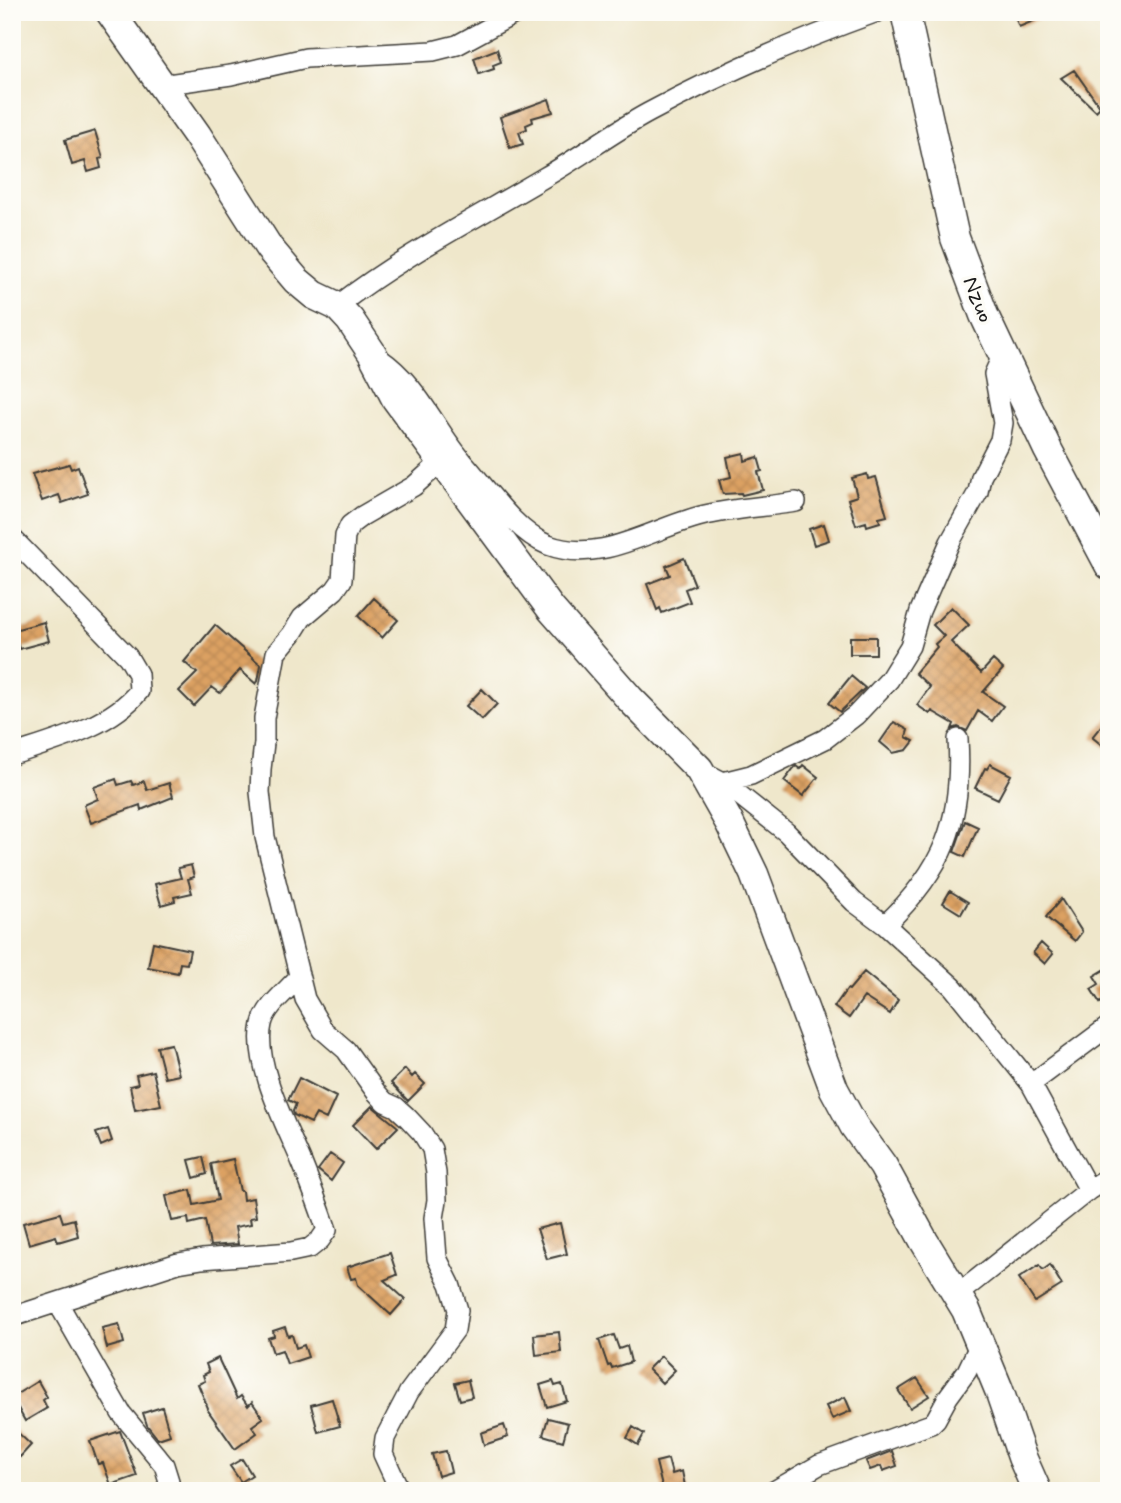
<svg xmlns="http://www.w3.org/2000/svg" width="1121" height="1503" viewBox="0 0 1121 1503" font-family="Mynerve,sans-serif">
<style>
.building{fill:url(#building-cross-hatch)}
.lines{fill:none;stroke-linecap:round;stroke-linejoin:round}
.street-casing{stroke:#3c3a36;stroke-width:22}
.secondary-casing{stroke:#3c3a36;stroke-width:31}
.street{stroke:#fff;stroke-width:19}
.secondary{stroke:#fff;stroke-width:28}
.labels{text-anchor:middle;stroke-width:7;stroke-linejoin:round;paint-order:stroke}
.street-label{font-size:23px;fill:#1c1c1c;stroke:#fdfcf7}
</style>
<defs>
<pattern id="building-cross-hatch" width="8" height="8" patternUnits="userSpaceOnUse" patternTransform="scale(1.75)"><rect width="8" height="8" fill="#dca162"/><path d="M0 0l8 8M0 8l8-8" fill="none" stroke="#bc8a54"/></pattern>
</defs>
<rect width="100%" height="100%" fill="#fdfcf7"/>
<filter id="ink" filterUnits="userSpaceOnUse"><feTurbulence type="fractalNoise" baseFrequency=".0143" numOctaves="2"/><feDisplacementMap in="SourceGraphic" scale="14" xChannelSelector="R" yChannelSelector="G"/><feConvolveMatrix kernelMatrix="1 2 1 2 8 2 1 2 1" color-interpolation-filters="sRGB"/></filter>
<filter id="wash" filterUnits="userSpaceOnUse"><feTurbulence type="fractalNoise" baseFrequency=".00686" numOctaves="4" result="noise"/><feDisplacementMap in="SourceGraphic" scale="28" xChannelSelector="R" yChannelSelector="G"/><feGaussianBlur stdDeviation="1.57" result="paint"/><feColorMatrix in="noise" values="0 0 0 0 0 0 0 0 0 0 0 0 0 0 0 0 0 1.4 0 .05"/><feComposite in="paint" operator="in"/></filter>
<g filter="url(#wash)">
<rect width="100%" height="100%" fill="#efe7cb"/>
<g id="blocks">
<path class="building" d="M 1013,12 L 1053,12 L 1053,13 L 1019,27 Z
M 497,49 L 501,62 L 493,65 L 494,69 L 479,74 L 474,58 Z
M 1074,70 L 1100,107 L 1096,111 L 1061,78 Z
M 549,99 L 553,112 L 532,118 L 533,122 L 526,125 L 527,129 L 519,132 L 523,144 L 510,148 L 500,117 Z
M 95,131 L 103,158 L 99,159 L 101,168 L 88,172 L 85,161 L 72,165 L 65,140 Z
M 744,453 L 745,461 L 758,457 L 762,471 L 758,472 L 763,490 L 742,495 L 741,493 L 723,494 L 719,480 L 731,477 L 727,457 Z
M 69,464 L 71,469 L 78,466 L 88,494 L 62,503 L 59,495 L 42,501 L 32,474 Z
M 867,474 L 868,479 L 876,477 L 887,516 L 879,518 L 880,522 L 867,526 L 866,522 L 856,525 L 848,499 L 857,496 L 852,478 Z
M 824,524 L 829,540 L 814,545 L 809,529 Z
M 684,558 L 695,585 L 685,589 L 690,602 L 662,613 L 660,608 L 657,610 L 647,584 L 670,575 L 666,566 Z
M 374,598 L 398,620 L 382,638 L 358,616 Z
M 951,607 L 969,625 L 951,642 L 981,673 L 993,660 L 1003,669 L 983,692 L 1003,706 L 992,721 L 978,711 L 967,731 L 958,727 L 952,729 L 954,724 L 932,711 L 930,714 L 917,705 L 930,687 L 915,673 L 937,647 L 935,644 L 944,636 L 933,625 Z
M 44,622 L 49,641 L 19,649 L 14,630 Z
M 215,625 L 261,665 L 258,681 L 256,684 L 240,670 L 220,693 L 212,687 L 194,706 L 179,691 L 197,673 L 184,662 Z
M 850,637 L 876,637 L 876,654 L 850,654 Z
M 851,676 L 865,688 L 840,712 L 829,703 Z
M 482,689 L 497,704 L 482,720 L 466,706 Z
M 1109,716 L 1109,751 L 1092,737 Z
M 894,722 L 908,730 L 906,737 L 914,741 L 907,750 L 893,753 L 880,742 Z
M 990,764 L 1011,775 L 998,799 L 975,788 L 985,768 L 987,769 Z
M 803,765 L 818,777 L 803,796 L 784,781 L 794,768 L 796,766 L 800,769 Z
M 116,779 L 118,785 L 131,781 L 133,785 L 144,781 L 147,790 L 169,783 L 173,797 L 141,810 L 140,805 L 91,823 L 84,805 L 98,799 L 94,787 Z
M 965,821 L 978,827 L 965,857 L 954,852 Z
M 191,865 L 194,877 L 188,879 L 192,893 L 174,897 L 175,901 L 161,905 L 155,884 L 181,878 L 178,868 Z
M 950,891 L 968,902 L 961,914 L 943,903 Z
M 1061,899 L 1082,932 L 1075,941 L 1046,917 Z
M 153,942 L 190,950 L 187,964 L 180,963 L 178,973 L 148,967 Z
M 1041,943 L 1053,954 L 1045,964 L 1033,953 Z
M 1109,967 L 1109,1001 L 1107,998 L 1100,1003 L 1091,989 L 1099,984 L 1094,976 Z
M 864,972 L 898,1000 L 890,1014 L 864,997 L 849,1018 L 834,1007 L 847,989 L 849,990 Z
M 171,1044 L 179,1075 L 165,1078 L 157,1047 Z
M 405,1069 L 412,1077 L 415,1074 L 425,1084 L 408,1101 L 391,1083 Z
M 153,1071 L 161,1105 L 135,1110 L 130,1086 L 138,1084 L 136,1075 Z
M 299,1078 L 336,1097 L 326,1119 L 316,1114 L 311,1123 L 294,1115 L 293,1111 L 296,1104 L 288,1100 Z
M 372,1106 L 398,1127 L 376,1149 L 353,1125 Z
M 108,1129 L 112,1141 L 101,1146 L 96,1133 Z
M 330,1154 L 343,1163 L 331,1181 L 318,1170 Z
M 203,1157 L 207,1174 L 194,1178 L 189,1160 Z
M 233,1159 L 240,1191 L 242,1191 L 243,1200 L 253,1198 L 256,1217 L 250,1218 L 251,1224 L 235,1227 L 238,1244 L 210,1246 L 205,1220 L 189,1224 L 188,1218 L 172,1221 L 166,1196 L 191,1190 L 194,1205 L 218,1200 L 211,1164 Z
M 60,1213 L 63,1222 L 74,1219 L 78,1236 L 58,1242 L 56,1236 L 29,1244 L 23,1223 Z
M 560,1223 L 567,1254 L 547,1259 L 537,1229 Z
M 390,1253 L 397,1275 L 384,1280 L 405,1299 L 391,1315 L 358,1285 L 356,1278 L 351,1279 L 347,1267 Z
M 1039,1265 L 1043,1270 L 1050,1265 L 1062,1285 L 1035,1302 L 1019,1278 Z
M 119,1324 L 124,1343 L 107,1348 L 102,1328 Z
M 285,1327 L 288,1336 L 292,1335 L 296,1348 L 304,1345 L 308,1357 L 287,1364 L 282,1350 L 273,1353 L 268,1338 L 274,1336 L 273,1331 Z
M 559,1332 L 561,1352 L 536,1355 L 534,1335 Z
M 614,1335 L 619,1349 L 627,1346 L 631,1362 L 612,1368 L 611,1365 L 608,1366 L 599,1340 Z
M 661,1356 L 675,1370 L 662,1383 L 648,1369 Z
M 218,1358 L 237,1399 L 241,1396 L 248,1406 L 252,1402 L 263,1418 L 252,1426 L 257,1433 L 235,1449 L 207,1409 L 208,1408 L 198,1384 L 205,1381 L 203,1375 L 209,1372 L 206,1364 Z
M 917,1378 L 929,1396 L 910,1408 L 898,1390 Z
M 468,1380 L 472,1397 L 460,1400 L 455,1383 Z
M 38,1381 L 47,1397 L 43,1400 L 47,1408 L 25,1421 L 12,1397 Z
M 553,1381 L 555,1386 L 562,1384 L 567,1401 L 547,1407 L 540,1385 Z
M 845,1397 L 851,1411 L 832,1419 L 826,1406 Z
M 332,1399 L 340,1426 L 318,1432 L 311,1405 Z
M 162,1407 L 170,1435 L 158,1439 L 147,1425 L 143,1413 Z
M 548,1418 L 568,1423 L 563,1441 L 543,1435 Z
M 504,1425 L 508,1437 L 484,1445 L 481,1433 Z
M 12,1427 L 31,1445 L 20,1457 L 12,1450 Z
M 633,1427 L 644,1434 L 638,1445 L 627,1438 Z
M 120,1431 L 137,1476 L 111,1485 L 103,1463 L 98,1464 L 90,1441 Z
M 446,1451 L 451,1472 L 438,1476 L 432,1454 Z
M 892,1451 L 897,1466 L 883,1471 L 881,1466 L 870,1470 L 866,1461 Z
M 242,1459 L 252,1475 L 241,1482 L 230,1466 Z
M 668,1459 L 672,1474 L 682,1471 L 686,1491 L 663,1491 L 656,1462 Z"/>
</g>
</g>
<g filter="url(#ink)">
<use href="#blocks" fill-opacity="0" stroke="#3c3a36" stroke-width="2"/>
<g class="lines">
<defs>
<path id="street" d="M 161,85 L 231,75 L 306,58 L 433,51 L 457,45 L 518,12
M 337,306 C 402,256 474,219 545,177 C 580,157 613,132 648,113 C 722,73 799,40 877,12
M 379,358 C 420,386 434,429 465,464 C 488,490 516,532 548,545 C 601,565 652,528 701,516 C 732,508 765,507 796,502
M 12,538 L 128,657 L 138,674 L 139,691 C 110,727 54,741 12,755
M 700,770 L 723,782 L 786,832 L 854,902 L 885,925 L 953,987 L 1031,1084 L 1089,1190
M 723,782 L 751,775 L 825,739 L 856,715 L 889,680 L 910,646 L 920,611 L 950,542 L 978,492 L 981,477 L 1000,440 L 1003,423 L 994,374 L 1003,354
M 885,925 C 944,869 963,821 958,739
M 1031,1084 L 1109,1026
M 957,1295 L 1089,1190 L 1109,1177
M 58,1303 L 121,1413 L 164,1465 L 169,1481 L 165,1491
M 12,1317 L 178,1263 L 202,1259 L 291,1252 L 310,1248 L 320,1240 L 327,1230 C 319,1207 311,1185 302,1163 C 287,1127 253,1064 262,1024 C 266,1006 287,991 299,977
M 400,1491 L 383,1454 L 385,1438 L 409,1392 L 455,1330 L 458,1310 L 450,1284 L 437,1258 L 434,1218 L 437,1200 L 436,1173 L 432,1149 L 422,1133 L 406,1116 L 396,1107 L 385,1102 L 376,1092 L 346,1050 L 323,1030 L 305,999 L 265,837 L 260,792 L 261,769 L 264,743 L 264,718 L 276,653 L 292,634 L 302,618 L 335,590 L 342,580 L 345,536 L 350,525 L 362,516 L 414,486 L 442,461
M 774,1491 L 819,1465 L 931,1424 L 936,1419 L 948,1397 L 967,1371 L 980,1344"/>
<path id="secondary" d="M 110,12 L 197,135 L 269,248 L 296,280 L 314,295 L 337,306 L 350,320 L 372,353 L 396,399 L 551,609 L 630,699 L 699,769 L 729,822 L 754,874 L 834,1089 L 854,1126 L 883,1166 L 924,1241 L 966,1310 L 999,1390 L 1022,1457 L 1037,1491
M 905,12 L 955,238 L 984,315 L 1048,450 L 1109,565"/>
</defs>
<use href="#street" class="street-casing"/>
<use href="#secondary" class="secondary-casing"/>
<use href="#street" class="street"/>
<use href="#secondary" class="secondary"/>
</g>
</g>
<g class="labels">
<g class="street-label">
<text transform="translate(979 299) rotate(68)" y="8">Nzuo</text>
</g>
</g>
<rect width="1121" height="1503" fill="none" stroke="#fdfcf7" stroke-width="42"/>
</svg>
